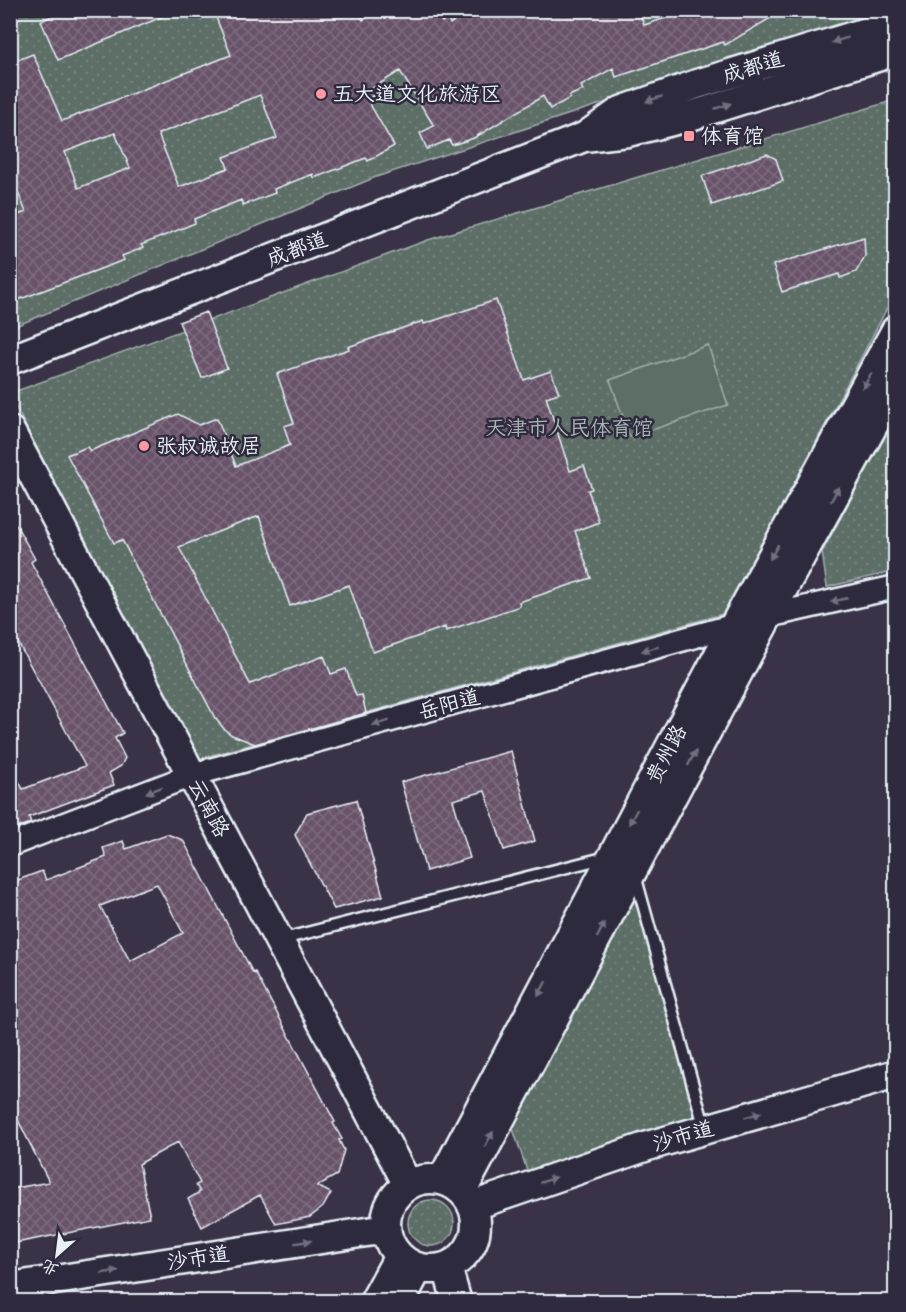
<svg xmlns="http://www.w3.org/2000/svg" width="906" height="1312" viewBox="0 0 906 1312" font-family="Mynerve,'LXGW WenKai TC',sans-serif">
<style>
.grass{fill:url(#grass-dots);stroke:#a2b0ae;stroke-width:1.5}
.garden{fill:#5c6e65;stroke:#a2b0ae;stroke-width:1.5}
.building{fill:url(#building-cross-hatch);stroke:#e8f1f8;stroke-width:1.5;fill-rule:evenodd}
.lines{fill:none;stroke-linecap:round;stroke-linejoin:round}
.service-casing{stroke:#e8f1f8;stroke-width:15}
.minor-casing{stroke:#e8f1f8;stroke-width:27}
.tertiary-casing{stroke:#e8f1f8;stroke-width:33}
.service{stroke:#2f2a3d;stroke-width:10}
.minor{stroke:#2f2a3d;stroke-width:22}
.tertiary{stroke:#2f2a3d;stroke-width:28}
.oneway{fill:#70707e}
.poi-dot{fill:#ff9aa2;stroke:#2f2a3d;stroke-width:2}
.labels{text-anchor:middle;stroke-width:5;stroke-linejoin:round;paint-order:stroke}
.street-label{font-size:21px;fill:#e8f1f8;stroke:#2f2a3d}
.poi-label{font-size:21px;fill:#e8f1f8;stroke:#2f2a3d;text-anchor:start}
.park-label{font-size:21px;fill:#a9b6b6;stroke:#2f2a3d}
</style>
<defs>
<pattern id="grass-dots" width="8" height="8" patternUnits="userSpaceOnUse" patternTransform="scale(1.5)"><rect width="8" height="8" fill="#5c6e65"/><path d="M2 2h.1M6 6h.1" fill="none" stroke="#73837c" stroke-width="1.8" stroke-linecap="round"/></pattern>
<pattern id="building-cross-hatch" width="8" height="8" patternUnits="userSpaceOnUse" patternTransform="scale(1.5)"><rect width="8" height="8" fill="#685369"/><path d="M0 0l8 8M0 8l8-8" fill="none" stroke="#7e6c7f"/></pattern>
</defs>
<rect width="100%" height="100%" fill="#3a3246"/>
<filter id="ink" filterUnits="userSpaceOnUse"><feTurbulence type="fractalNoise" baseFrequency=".0167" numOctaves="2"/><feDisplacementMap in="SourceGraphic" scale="12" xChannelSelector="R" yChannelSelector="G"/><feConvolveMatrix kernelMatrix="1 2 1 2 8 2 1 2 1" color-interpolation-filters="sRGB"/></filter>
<g filter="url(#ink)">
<path class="grass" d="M 11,11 L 887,11 L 376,177 L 11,328 Z
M 895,100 L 895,293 L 726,613 L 198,759 L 11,398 L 11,393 L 428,240 Z
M 895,418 L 895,571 L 827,587 L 822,552 Z
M 632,879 L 698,1123 L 530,1179 L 510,1120 Z
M408 1223a23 23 0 1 1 46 0a23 23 0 1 1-46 0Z"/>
<path class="garden" d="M 708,345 L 728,405 L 630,437 L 610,380 Z"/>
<path class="building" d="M 65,10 L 176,10 L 176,11 L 58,60 L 41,21 Z
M 213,10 L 357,10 L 363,20 L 379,10 L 435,10 L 442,22 L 447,19 L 450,24 L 472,10 L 639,10 L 644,25 L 690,10 L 784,10 L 725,45 L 723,42 L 616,77 L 613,68 L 581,86 L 583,90 L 569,96 L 570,98 L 550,109 L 543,96 L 474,138 L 452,145 L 449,140 L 427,149 L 420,133 L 434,126 L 400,71 L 371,89 L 374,95 L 367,99 L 394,146 L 368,161 L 366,158 L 314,178 L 313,174 L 274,189 L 275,193 L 243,205 L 241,200 L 194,219 L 195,223 L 141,245 L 143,248 L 122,256 L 124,260 L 15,301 L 10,291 L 10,218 L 26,212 L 10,173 L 10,63 L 33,54 L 62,121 L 231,55 ZM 260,95 L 277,138 L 224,157 L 228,168 L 179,187 L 158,134 ZM 115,133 L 130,168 L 78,188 L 65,152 Z
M 767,154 L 776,159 L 783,181 L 712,205 L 702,176 Z
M 864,237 L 865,256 L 856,272 L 840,278 L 839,274 L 782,292 L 773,265 Z
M 496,300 L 524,380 L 551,371 L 559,393 L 546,397 L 570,471 L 584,466 L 592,489 L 588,490 L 599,522 L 575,531 L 591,578 L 519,602 L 520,606 L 446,631 L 445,627 L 373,652 L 349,585 L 290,606 L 259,516 L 179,547 L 250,684 L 324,656 L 331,674 L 346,669 L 356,696 L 362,695 L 366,713 L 255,744 L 232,735 L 225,730 L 215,718 L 122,540 L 114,543 L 67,455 L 87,447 L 90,451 L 178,414 L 199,425 L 217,418 L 236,466 L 290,445 L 284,426 L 294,423 L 277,374 L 349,349 L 348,347 L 423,321 L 424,324 Z
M 206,312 L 227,368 L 202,378 L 179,322 Z
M 10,514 L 35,559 L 31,562 L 123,733 L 115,738 L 125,758 L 121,766 L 109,773 L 114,785 L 29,817 L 31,823 L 10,830 L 10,765 L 23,789 L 85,766 L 10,628 Z
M 511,751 L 535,841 L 504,850 L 485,791 L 453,800 L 470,858 L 426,871 L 401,782 Z
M 356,800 L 383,896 L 334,909 L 295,835 L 307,813 Z
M 167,834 L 183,840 L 253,973 L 255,972 L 335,1122 L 333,1123 L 342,1139 L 339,1140 L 344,1150 L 337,1175 L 317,1186 L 331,1193 L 323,1207 L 310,1217 L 276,1224 L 260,1195 L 202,1227 L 188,1199 L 200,1192 L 196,1185 L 200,1183 L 178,1142 L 139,1164 L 150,1217 L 10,1244 L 10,1189 L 49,1182 L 10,1104 L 10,883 L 42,871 L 46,880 L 106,857 L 103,848 L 123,841 L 126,849 ZM 157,884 L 183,933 L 130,961 L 100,906 Z"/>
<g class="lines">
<defs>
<path id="service" d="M 635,875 L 705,1129
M 279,940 L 607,857"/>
<path id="minor" d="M 10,845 L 192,775 L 768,616 L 896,587"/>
<path id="tertiary" d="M 586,136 L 621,111 L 697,84 L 896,23
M 10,360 L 584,137 L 628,132 L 684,118 L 896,51
M 10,431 L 408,1185
M386 1224a45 45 0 1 1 90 0a45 45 0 1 1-90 0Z
M 442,1180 L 734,626 L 896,330
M 462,1191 L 768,616 L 896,384
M 472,1206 L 648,1146 L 896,1074
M 447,1267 L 457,1302
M 10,1287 L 386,1229
M 374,1302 L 399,1256
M 400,1302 L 418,1268"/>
</defs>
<use href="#service" class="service-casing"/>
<use href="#minor" class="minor-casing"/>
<use href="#tertiary" class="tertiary-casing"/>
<use href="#service" class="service"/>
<use href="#minor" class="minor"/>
<use href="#tertiary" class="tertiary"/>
</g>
<defs><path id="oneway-solid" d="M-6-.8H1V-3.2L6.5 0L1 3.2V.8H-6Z" transform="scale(1.5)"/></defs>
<g class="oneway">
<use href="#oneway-solid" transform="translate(840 40) rotate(163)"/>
<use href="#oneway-solid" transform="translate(654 99) rotate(161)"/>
<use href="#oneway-solid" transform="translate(723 106) rotate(-18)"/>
<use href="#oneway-solid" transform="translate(867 381) rotate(119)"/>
<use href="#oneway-solid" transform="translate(835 494) rotate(-61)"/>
<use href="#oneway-solid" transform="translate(774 552) rotate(119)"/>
<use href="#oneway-solid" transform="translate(839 600) rotate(167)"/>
<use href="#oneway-solid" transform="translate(650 649) rotate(165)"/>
<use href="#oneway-solid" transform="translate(381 723) rotate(165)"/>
<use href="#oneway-solid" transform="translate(692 758) rotate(-62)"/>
<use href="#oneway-solid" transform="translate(154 790) rotate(159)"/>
<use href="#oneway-solid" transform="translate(633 817) rotate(118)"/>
<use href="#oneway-solid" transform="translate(601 930) rotate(-62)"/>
<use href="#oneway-solid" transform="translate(542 989) rotate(118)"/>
<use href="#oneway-solid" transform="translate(753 1115) rotate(-16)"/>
<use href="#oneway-solid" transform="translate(489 1139) rotate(-62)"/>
<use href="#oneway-solid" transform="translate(548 1180) rotate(-19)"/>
<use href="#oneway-solid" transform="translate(303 1242) rotate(-9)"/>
<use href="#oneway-solid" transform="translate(110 1272) rotate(-9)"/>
</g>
</g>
<g class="poi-dot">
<circle cx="321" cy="94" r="6"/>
<rect x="683" y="130" width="12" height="12" rx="3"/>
<circle cx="144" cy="446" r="6"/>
</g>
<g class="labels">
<g class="street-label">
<text transform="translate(753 67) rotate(-17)" y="7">成都道</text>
<text transform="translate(297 249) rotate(-21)" y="7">成都道</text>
<text transform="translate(449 704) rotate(-15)" y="7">岳阳道</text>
<text transform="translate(666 754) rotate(-62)" y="7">贵州路</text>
<text transform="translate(209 808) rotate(62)" y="7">云南路</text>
<text transform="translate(683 1136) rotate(-16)" y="7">沙市道</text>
<text transform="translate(198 1258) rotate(-9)" y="7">沙市道</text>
</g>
<g class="poi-label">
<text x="333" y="101">五大道文化旅游区</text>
<text x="701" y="143">体育馆</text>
<text x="156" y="453">张叔诚故居</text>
</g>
<g class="park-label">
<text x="569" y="435">天津市人民体育馆</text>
</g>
</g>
<rect width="906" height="1312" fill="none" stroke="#2f2a3d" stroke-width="36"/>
<rect x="18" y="18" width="870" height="1276" fill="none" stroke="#e8f1f8" stroke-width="2" filter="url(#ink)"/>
<g transform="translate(57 1255) rotate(208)" stroke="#2f2a3d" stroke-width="4.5" paint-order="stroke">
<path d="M0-4.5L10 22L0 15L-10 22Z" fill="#e8f1f8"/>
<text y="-9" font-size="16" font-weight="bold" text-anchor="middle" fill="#e8f1f8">北</text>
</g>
</svg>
